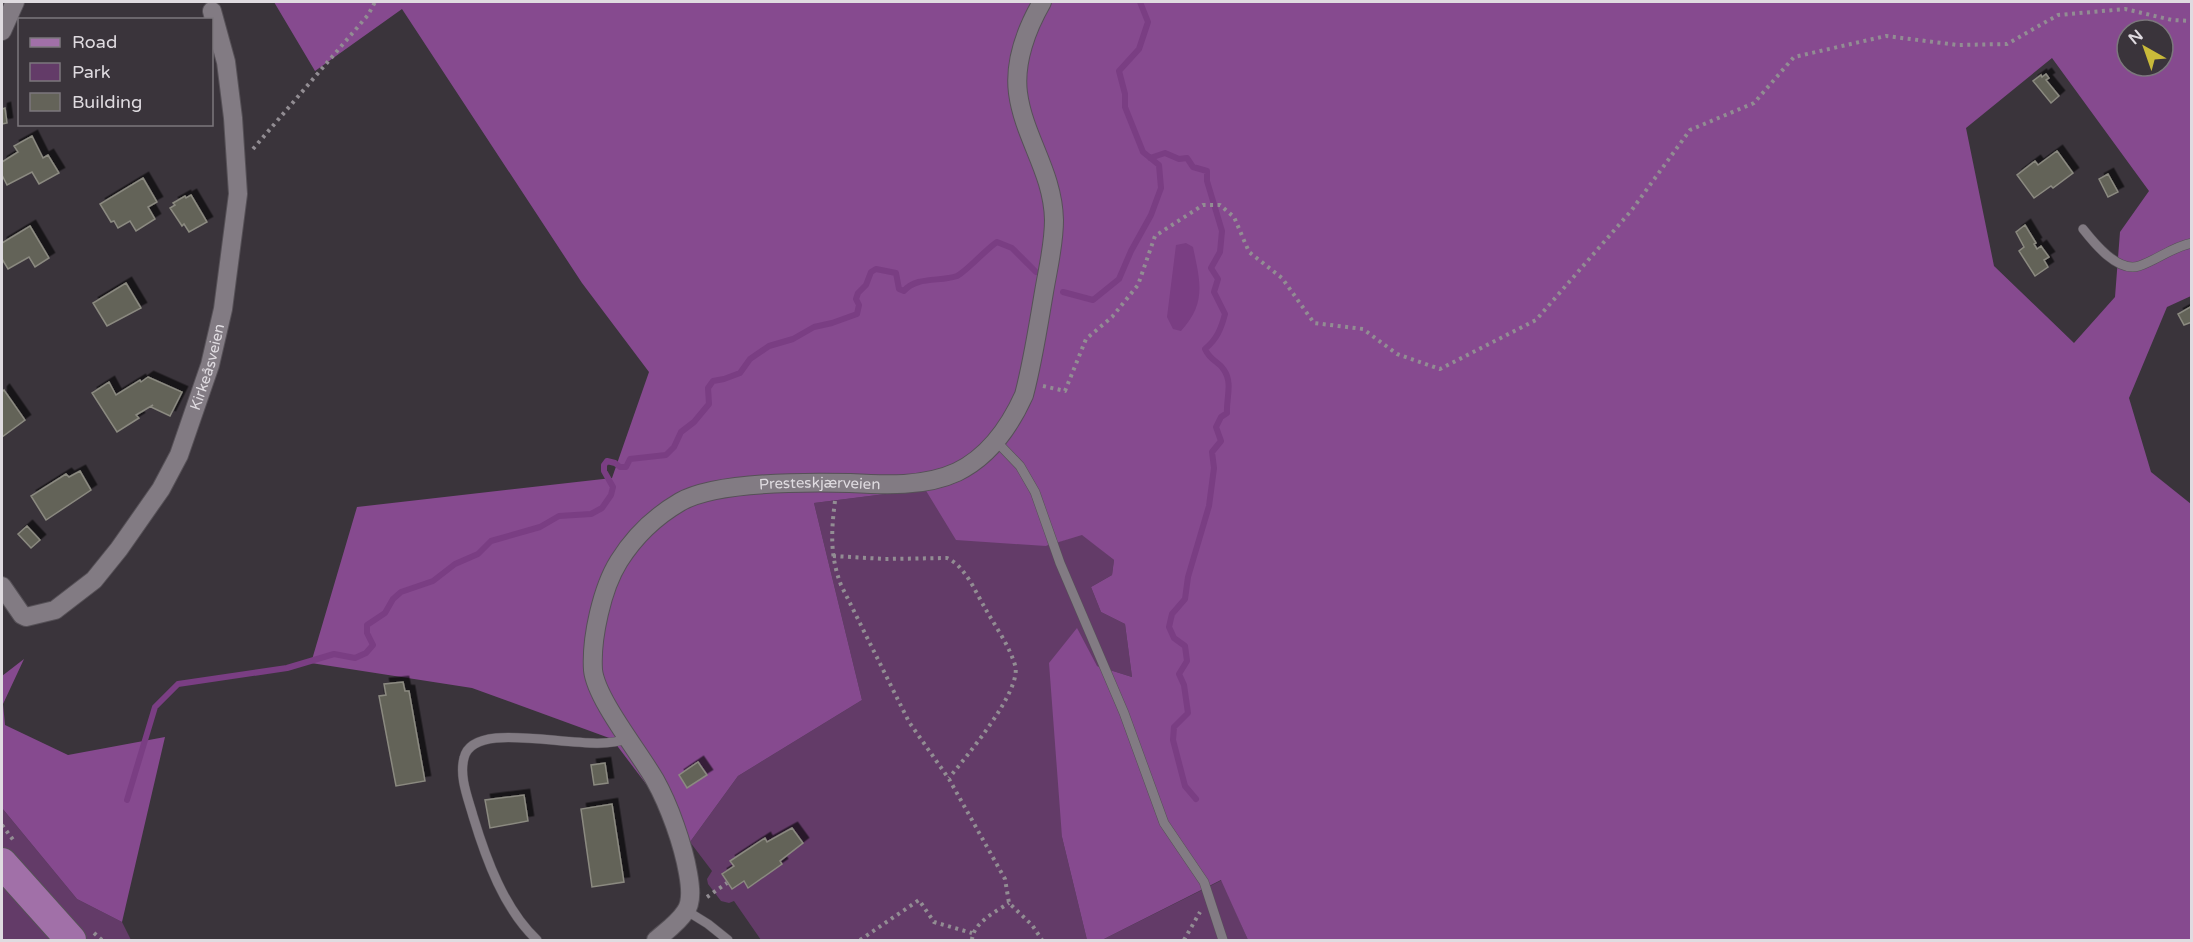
<svg xmlns="http://www.w3.org/2000/svg" width="2193" height="942" viewBox="0 0 2193 942" font-family="'Varela Round',sans-serif">
<style>
.green{fill:#633b68}
.forest{fill:#864a8f;fill-rule:evenodd}
.water{fill:#7a3e83}
.lines{fill:none;stroke-linecap:round;stroke-linejoin:round}
.stream{stroke:#7a3e83;stroke-width:6}
.building{fill:#646359;stroke:#8b8a80;stroke-width:1.5;filter:url(#shadow)}
.service-casing{stroke:#565157;stroke-width:10}
.minor-casing{stroke:#565157;stroke-width:20}
.primary-casing{stroke:#565157;stroke-width:32}
.path{stroke:#928d93;stroke-width:4;stroke-dasharray:3 4.5;stroke-linecap:butt}
.service{stroke:#827b83;stroke-width:9}
.minor{stroke:#827b83;stroke-width:18}
.primary{stroke:#a170a8;stroke-width:30}
.labels{text-anchor:middle;stroke-width:4.5;stroke-linejoin:round;paint-order:stroke}
.street-label{font-size:15px;fill:#dfdbe0;stroke:#3a343b}
</style>
<defs>
<filter id="shadow"><feDropShadow dx="5.5" dy="-5.5" stdDeviation="0" flood-color="#0009"/></filter>
</defs>
<rect width="100%" height="100%" fill="#3a343b"/>
<path class="green" d="M 925,489 L 1046,546 L 1082,534 L 1114,560 L 1112,575 L 1091,587 L 1101,612 L 1125,624 L 1132,677 L 1097,666 L 1062,837 L 1087,940 L 761,940 L 734,901 L 729,903 L 721,901 L 708,884 L 707,879 L 712,871 L 690,842 L 738,776 L 862,700 L 814,503 Z
M 2,808 L 77,899 L 122,922 L 131,940 L 2,940 Z
M 1222,880 L 1248,940 L 1102,940 Z"/>
<path class="forest" d="M 274,2 L 2191,2 L 2191,296 L 2167,307 L 2129,398 L 2151,472 L 2191,504 L 2191,940 L 1248,940 L 1221,880 L 1102,940 L 1087,940 L 1062,837 L 1049,663 L 1077,628 L 1097,666 L 1132,677 L 1125,624 L 1101,612 L 1091,587 L 1112,575 L 1114,560 L 1082,535 L 1046,546 L 956,540 L 925,489 L 814,503 L 862,700 L 738,776 L 690,842 L 612,739 L 472,688 L 311,663 L 357,507 L 612,478 L 649,372 L 582,283 L 402,9 L 315,71 ZM 2127,30 L 2163,30 L 2163,66 L 2127,66 ZM 2052,58 L 2149,191 L 2120,232 L 2115,297 L 2074,343 L 1994,266 L 1966,128 Z
M 24,659 L 3,704 L 5,725 L 68,755 L 165,737 L 122,922 L 77,899 L 2,808 L 2,676 Z"/>
<path class="water" d="M 1186,243 L 1193,247 C 1200,281 1207,303 1181,331 L 1173,329 L 1167,317 L 1176,245 Z"/>
<g class="lines">
<path class="stream" d="M 1150,158 L 1165,153 L 1179,159 L 1187,158 L 1193,167 L 1207,171 L 1207,181 L 1222,231 L 1220,252 L 1211,268 L 1218,279 L 1214,292 L 1225,314 C 1221,329 1217,339 1205,349 C 1211,362 1219,361 1224,370 C 1233,383 1226,399 1227,413 L 1221,417 L 1216,427 L 1221,441 L 1212,452 L 1214,468 L 1209,506 L 1188,577 L 1185,599 L 1172,614 L 1169,627 L 1174,638 L 1185,646 L 1187,661 L 1179,674 L 1184,685 L 1188,713 L 1174,727 L 1173,740 L 1185,786 L 1196,799
M 1063,292 L 1093,300 L 1119,279 L 1131,251 L 1151,215 L 1161,188 L 1159,165 L 1143,152 L 1125,107 L 1125,94 L 1119,71 L 1139,49 L 1148,22 L 1140,2
M 127,800 L 155,707 L 178,684 L 287,668 L 334,654 L 355,658 L 366,653 L 373,645 L 367,633 L 367,625 L 385,613 L 393,599 L 401,592 L 433,581 L 455,564 L 478,554 L 491,541 L 540,527 L 559,516 L 591,514 L 602,508 L 611,495 L 613,487 L 604,471 L 604,465 L 607,461 L 615,463 L 620,467 L 626,467 L 630,459 L 666,455 L 674,447 L 681,432 L 694,422 L 709,404 L 708,388 L 713,381 L 724,379 L 740,373 L 750,359 L 769,346 L 793,339 L 814,327 L 832,323 L 857,314 L 859,305 L 856,299 L 858,293 L 866,285 L 871,272 L 876,269 L 896,273 L 899,289 L 904,291 C 916,276 941,282 957,276 C 967,271 985,250 997,242 L 1012,248 L 1036,272"/>
</g>
<path class="building" d="M 2046,74 L 2049,78 L 2046,80 L 2059,96 L 2051,103 L 2033,81 L 2041,75 L 2042,77 Z
M 5,108 L 7,123 L 2,124 L 2,109 Z
M 32,136 L 43,158 L 48,155 L 59,173 L 39,184 L 32,172 L 7,185 L 2,175 L 2,162 L 18,152 L 14,146 Z
M 2057,151 L 2073,173 L 2053,188 L 2051,186 L 2034,198 L 2017,175 L 2035,161 L 2038,165 Z
M 2108,174 L 2118,192 L 2108,197 L 2099,179 Z
M 143,178 L 157,202 L 148,207 L 155,219 L 136,231 L 130,221 L 118,228 L 114,221 L 111,222 L 100,204 Z
M 191,195 L 207,222 L 189,232 L 184,224 L 182,226 L 170,208 L 175,205 L 173,203 L 185,196 L 186,198 Z
M 2025,225 L 2036,243 L 2034,244 L 2037,249 L 2041,246 L 2049,257 L 2044,260 L 2048,267 L 2035,276 L 2019,251 L 2024,247 L 2016,232 Z
M 30,226 L 49,258 L 35,267 L 29,257 L 8,269 L 2,259 L 2,243 Z
M 126,283 L 141,308 L 107,326 L 93,303 Z
M 2192,306 L 2192,322 L 2184,325 L 2178,314 Z
M 148,377 L 182,392 L 170,416 L 151,407 L 153,405 L 136,415 L 139,418 L 117,432 L 92,393 L 109,382 L 116,395 L 140,380 L 141,382 Z
M 4,390 L 25,420 L 2,437 L 2,392 Z
M 80,471 L 91,490 L 46,520 L 31,496 L 66,474 L 69,477 Z
M 27,526 L 40,540 L 31,548 L 18,534 Z
M 403,682 L 405,691 L 409,691 L 425,781 L 396,786 L 379,696 L 386,695 L 384,684 Z
M 698,762 L 707,775 L 687,788 L 679,775 Z
M 605,763 L 608,783 L 594,785 L 591,765 Z
M 524,795 L 528,821 L 490,828 L 485,800 Z
M 612,804 L 624,882 L 592,887 L 581,809 Z
M 792,828 L 803,843 L 780,861 L 782,864 L 748,888 L 744,881 L 732,889 L 722,874 L 734,866 L 730,861 L 765,838 L 767,842 Z"/>
<g class="lines">
<defs>
<path id="service" d="M 2083,229 C 2094,243 2118,273 2139,266 C 2157,260 2172,247 2192,243
M 996,441 L 1020,466 L 1035,492 L 1060,563 L 1124,713 L 1164,823 L 1204,882 L 1223,940
M 687,911 L 708,924 L 728,940
M 537,940 C 504,909 486,859 473,816 C 468,798 459,777 464,758 C 474,714 593,757 627,738"/>
<g id="minor">
<path d="M 2,31 L 15,2"/>
<path id="s1" d="M 2,586 L 22,615 L 26,617 L 55,610 L 94,580 L 119,549 L 161,489 L 179,455 L 210,365 L 223,309 L 238,194 L 233,118 L 226,62 L 212,11"/>
<path id="s2" d="M 656,940 C 665,932 678,923 685,912 C 693,902 690,884 688,873 C 683,844 669,805 655,780 C 639,752 596,699 593,670 C 591,638 602,588 619,561 C 634,537 656,516 680,502 C 716,481 807,482 850,483 C 884,485 925,487 957,472 C 988,457 1010,426 1024,395 C 1033,361 1038,327 1044,292 C 1048,268 1054,245 1054,220 C 1053,172 1024,138 1018,93 C 1014,62 1027,28 1042,2"/>
</g>
<path id="primary" d="M 2,863 L 71,940"/>
</defs>
<use href="#service" class="service-casing"/>
<use href="#minor" class="minor-casing"/>
<use href="#primary" class="primary-casing"/>
<path class="path" d="M 253,149 L 368,15 L 375,2
M 1043,386 L 1065,391 L 1086,339 L 1112,317 L 1138,285 L 1155,236 L 1203,205 L 1220,205 L 1234,217 L 1249,252 L 1282,278 L 1314,323 L 1363,329 L 1397,354 L 1440,369 L 1536,320 L 1631,211 L 1690,130 L 1754,103 L 1794,57 L 1886,36 L 1958,45 L 2007,44 L 2058,15 L 2125,9 L 2172,20 L 2192,21
M 835,501 C 831,532 830,556 841,585 L 909,722 L 949,779 L 1005,879 L 1009,903 L 1032,925 L 1042,940
M 833,556 L 885,559 L 947,558 C 965,566 975,591 985,608 C 995,626 1009,645 1015,665 C 1023,690 965,758 949,778
M 2,825 L 14,841
M 707,897 L 727,883
M 94,933 L 102,940
M 860,940 L 919,900 L 934,922 L 972,933
M 972,940 C 973,923 995,912 1009,903
M 1184,940 L 1200,912"/>
<use href="#service" class="service"/>
<use href="#minor" class="minor"/>
<use href="#primary" class="primary"/>
</g>
<g class="labels">
<g class="street-label">
<text dy="5" stroke="none"><textPath href="#s1" startOffset="363">Kirkeåsveien</textPath></text>
<text dy="5" stroke="none"><textPath href="#s2" startOffset="648">Presteskjærveien</textPath></text>
</g>
</g>
<rect width="2193" height="942" fill="none" stroke="#dfdbe0" stroke-width="6"/>
<rect x="18" y="18" width="195" height="108" fill="#3a343b" stroke="#7c777d" stroke-width="1.5"/>
<rect x="30" y="38" width="30" height="9" fill="#a170a8" stroke="#7c777d" stroke-width="1.5"/>
<text x="72" y="48" font-size="18" fill="#dfdbe0">Road</text>
<rect x="30" y="63" width="30" height="18" fill="#633b68" stroke="#7c777d" stroke-width="1.5"/>
<text x="72" y="78" font-size="18" fill="#dfdbe0">Park</text>
<rect x="30" y="93" width="30" height="18" fill="#646359" stroke="#7c777d" stroke-width="1.5"/>
<text x="72" y="108" font-size="18" fill="#dfdbe0">Building</text>
<g transform="translate(2145 48) rotate(320)"><circle r="28" fill="#3a343b" stroke="#7c777d" stroke-width="1.5"/>
<path d="M0-4.5L10 22L0 15L-10 22Z" fill="#c9ba3a"/>
<text y="-9" font-size="16" font-weight="bold" text-anchor="middle" fill="#dfdbe0">N</text>
</g>
</svg>
